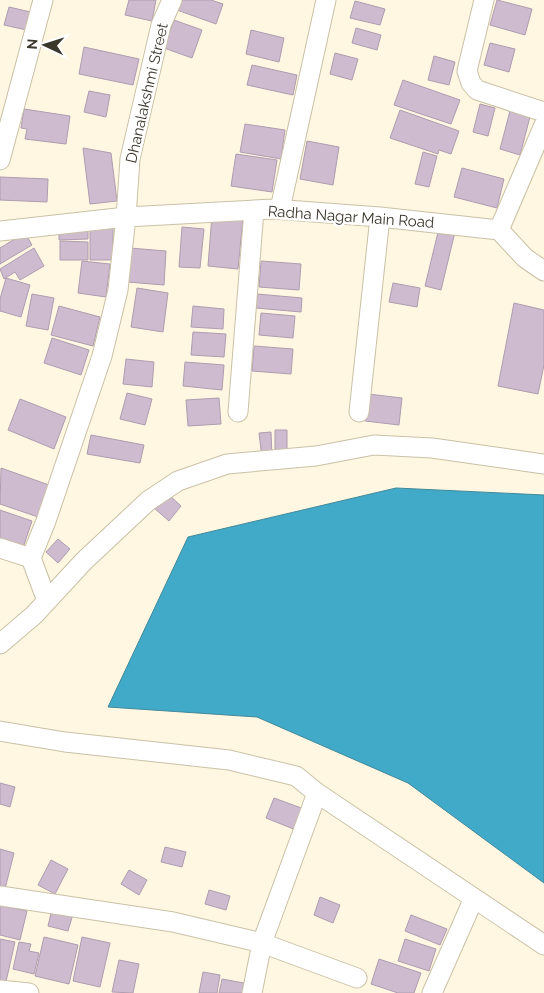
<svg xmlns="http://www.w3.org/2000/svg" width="544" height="993" viewBox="0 0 544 993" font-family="Raleway,sans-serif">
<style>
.water{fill:#42aac9;stroke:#40889a}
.building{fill:#cebbd0;stroke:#af9cb0}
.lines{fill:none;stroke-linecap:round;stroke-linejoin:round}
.street-casing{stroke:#cac0a6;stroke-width:21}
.street{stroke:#fff;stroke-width:19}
.labels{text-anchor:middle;stroke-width:5;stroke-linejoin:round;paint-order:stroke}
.street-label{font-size:15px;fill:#3b372d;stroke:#fff}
</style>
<rect width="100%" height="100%" fill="#fff7e1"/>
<path class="water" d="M 396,488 L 544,495 L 544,883 L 408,783 L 257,717 L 108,707 L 188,537 Z"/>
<path class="building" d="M 129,0 L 156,0 L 152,21 L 125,15 Z
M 181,0 L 211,0 L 223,4 L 216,24 L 177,10 Z
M 497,0 L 532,9 L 525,35 L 490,25 Z
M 355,1 L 385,9 L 380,25 L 350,18 Z
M 9,7 L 35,13 L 31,31 L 4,25 Z
M 174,20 L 202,30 L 192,58 L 164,48 Z
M 356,28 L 381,35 L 377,50 L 352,43 Z
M 251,30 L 284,38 L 279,62 L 246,54 Z
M 490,43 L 515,49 L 509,72 L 484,65 Z
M 84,47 L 139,59 L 133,85 L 79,74 Z
M 335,53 L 358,59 L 352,80 L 330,74 Z
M 434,56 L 455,62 L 449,85 L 428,80 Z
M 252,65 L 297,75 L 293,95 L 247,85 Z
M 403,80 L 460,100 L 451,124 L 394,105 Z
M 89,91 L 110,95 L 106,117 L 84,112 Z
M 480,104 L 495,108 L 488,136 L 473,132 Z
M 24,109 L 70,116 L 66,144 L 25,139 L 27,129 L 21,128 Z
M 400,110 L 459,131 L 451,154 L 439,150 L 438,154 L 390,138 Z
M 510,111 L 530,117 L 520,155 L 500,149 Z
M 245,124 L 285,130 L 281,159 L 240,152 Z
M 307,141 L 339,147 L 333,185 L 300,179 Z
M 83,148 L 111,153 L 117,201 L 90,204 Z
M 423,152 L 437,156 L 429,187 L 415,184 Z
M 236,154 L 277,160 L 272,192 L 231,186 Z
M 462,168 L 504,179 L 497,208 L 454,197 Z
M 0,177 L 48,179 L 47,202 L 0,200 Z
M 212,215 L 243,218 L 238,269 L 208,266 Z
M 182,227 L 204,229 L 200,268 L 179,267 Z
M 90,228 L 113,228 L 113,260 L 90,260 Z
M 439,228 L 455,232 L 441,290 L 425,286 Z
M 88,230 L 88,239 L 59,240 L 59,231 Z
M 25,233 L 32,245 L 0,264 L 0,248 Z
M 60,241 L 88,242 L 88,260 L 60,260 Z
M 34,248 L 44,266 L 20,280 L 15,272 L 4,279 L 0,269 Z
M 130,248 L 166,251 L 164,285 L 127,282 Z
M 82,261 L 110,264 L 106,297 L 78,293 Z
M 261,261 L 301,264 L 299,290 L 259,287 Z
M 6,278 L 30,285 L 21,317 L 0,311 L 0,299 Z
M 393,283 L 420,288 L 417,307 L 389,302 Z
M 137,288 L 168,293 L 163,332 L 131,327 Z
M 32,294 L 54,298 L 48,330 L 26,326 Z
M 257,294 L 302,298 L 301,312 L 256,308 Z
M 514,303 L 544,310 L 544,365 L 538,394 L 498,386 Z
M 59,306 L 100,317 L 93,346 L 51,335 Z
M 193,306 L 224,309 L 223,329 L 191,327 Z
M 261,313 L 295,316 L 293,338 L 259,335 Z
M 193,332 L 226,334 L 224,357 L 191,355 Z
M 52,338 L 89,350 L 81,375 L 44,363 Z
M 254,346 L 293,349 L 291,374 L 252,371 Z
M 126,359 L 154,362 L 152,387 L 123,384 Z
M 185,362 L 224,365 L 222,390 L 183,386 Z
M 127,393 L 152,399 L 145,425 L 120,419 Z
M 368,394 L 402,398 L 399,425 L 365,421 Z
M 219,398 L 221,424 L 188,426 L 186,400 Z
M 20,399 L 66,417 L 54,449 L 8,430 Z
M 275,430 L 287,430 L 287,454 L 275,454 Z
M 271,432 L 272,457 L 262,458 L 259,433 Z
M 91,435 L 144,445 L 140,463 L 87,454 Z
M 1,468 L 49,485 L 38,517 L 0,504 Z
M 167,493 L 181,506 L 169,521 L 154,508 Z
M 0,510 L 32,521 L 22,551 L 0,543 Z
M 58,539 L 70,549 L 58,563 L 46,552 Z
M 0,783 L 15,787 L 10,807 L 0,804 Z
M 274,798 L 304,809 L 296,830 L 266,818 Z
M 165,847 L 186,852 L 182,867 L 161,862 Z
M 0,849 L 14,853 L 4,893 L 0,892 Z
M 51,860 L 68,869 L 55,894 L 38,885 Z
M 129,870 L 147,880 L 139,895 L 121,884 Z
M 209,890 L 230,896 L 226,910 L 205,904 Z
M 320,897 L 340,905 L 333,923 L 314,915 Z
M 0,905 L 27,911 L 20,940 L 0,935 Z
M 52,909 L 73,914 L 68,931 L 48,926 Z
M 411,915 L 447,929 L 440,945 L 405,931 Z
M 44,937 L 78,945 L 69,984 L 35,976 Z
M 82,937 L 110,943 L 100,987 L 73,981 Z
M 0,939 L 15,942 L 5,986 L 0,985 Z
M 405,939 L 436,949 L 429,971 L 398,961 Z
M 19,942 L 31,944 L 29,951 L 39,953 L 34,974 L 13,969 Z
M 379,959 L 421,973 L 414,993 L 398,993 L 371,984 Z
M 119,960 L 139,964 L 133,993 L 112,992 Z
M 203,972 L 220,975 L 217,993 L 199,993 Z
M 222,979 L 244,983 L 242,993 L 219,993 Z"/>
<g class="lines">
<defs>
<path id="street" d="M 484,0 L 467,71 L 471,83 L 477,90 L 544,112
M 0,160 L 43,0
M 280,209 L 326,0
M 499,230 L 525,258 L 544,271
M 0,231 L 126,217 L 273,209 L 380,217 L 499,230 L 544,125
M 238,412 L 254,210
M 359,412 L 380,217
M 0,548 L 31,558 L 46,521 L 102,356 L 118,290 L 126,217 L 130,159 L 161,25 L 172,0
M 31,558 L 47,601
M 0,644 L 34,615 L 84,561 L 148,501 L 178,481 L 227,464 L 316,456 L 374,445 L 432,448 L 544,464
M 0,731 L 65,742 L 229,760 L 296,776 L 317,793
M 0,896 L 173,922 L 262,943 L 357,978
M 0,990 L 29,993
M 252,993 L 262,943 L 317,793 L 544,945
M 432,993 L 474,898"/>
</defs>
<use href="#street" class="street-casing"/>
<use href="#street" class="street"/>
</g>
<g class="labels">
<g class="street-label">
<text transform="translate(147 93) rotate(-77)" y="5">Dhanalakshmi Street</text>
<text transform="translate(351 217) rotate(4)" y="5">Radha Nagar Main Road</text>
</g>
</g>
<g transform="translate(45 45) rotate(274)" stroke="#ffffff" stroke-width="4" paint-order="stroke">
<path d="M0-4L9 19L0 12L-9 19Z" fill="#3b372d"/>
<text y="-8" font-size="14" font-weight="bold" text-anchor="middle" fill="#3b372d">N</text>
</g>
</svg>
